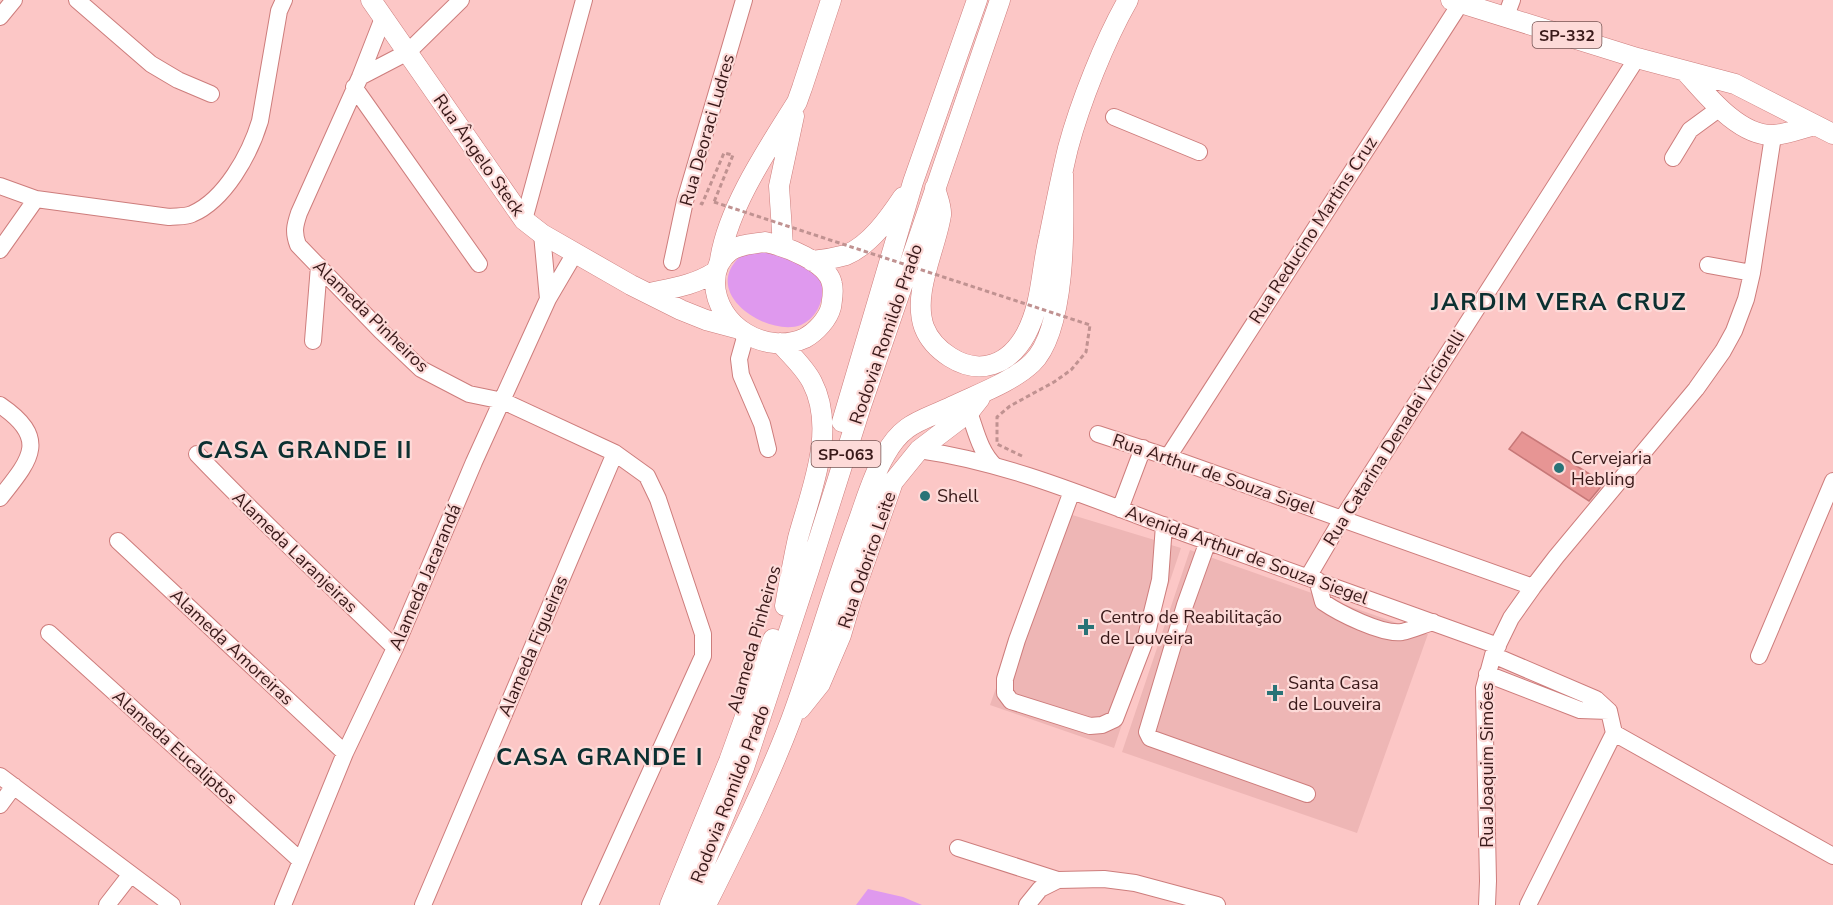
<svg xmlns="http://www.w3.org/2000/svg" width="1833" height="905" viewBox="0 0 1833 905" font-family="'Nunito Sans',sans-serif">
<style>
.built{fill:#eeb6b5}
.green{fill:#df99ee}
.building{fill:#e79594;stroke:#c77878;stroke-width:1.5}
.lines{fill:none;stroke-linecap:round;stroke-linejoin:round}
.minor-casing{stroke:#cd7d7c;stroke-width:18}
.major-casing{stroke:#cd7d7c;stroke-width:21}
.path{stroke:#c09291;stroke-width:3;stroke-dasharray:4.5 3;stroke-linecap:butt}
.minor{stroke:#fff;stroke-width:16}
.major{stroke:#fff;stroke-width:20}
.path-bridge{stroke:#c09291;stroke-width:3;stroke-dasharray:4.5 3;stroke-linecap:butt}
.poi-dot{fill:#297377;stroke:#fddad8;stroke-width:2}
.labels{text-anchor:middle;stroke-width:4.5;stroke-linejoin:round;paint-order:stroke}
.shield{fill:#fddad8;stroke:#745352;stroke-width:1.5}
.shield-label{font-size:16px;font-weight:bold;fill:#391919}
.street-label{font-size:18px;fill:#391919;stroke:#fddad8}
.poi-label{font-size:18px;fill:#391919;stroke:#fddad8;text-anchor:start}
.district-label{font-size:24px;font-weight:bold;letter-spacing:1.5px;fill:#0c3031;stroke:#fddad8}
</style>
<rect width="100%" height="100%" fill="#fcc7c6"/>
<path class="built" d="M 1059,511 L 1181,548 L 1114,748 L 990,705 Z
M 1190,550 L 1428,634 L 1357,833 L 1122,752 Z"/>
<path class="green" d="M 778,251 C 787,257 807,264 814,271 C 831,288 820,317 801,325 C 770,337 706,298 735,262 C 739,257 744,253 750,252 C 759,250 769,251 778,251 Z
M 868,889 L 903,897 L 922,905 L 856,905 Z"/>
<path class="building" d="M 1522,432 L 1604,483 L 1589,501 L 1509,449 Z"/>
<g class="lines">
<defs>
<path id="minor" d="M 77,0 L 151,64 L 178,80 L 211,94
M 1506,16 L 1512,0
M 0,17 L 14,0
M 383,18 L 360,77 L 299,213 C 295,225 293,232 298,245 L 381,331 L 421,369 L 469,394 L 503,401 L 615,453 L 647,476 L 658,499 L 703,634 L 703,656 L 590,905
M 360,77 L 408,52 L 461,0
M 354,87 L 479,264
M 1114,117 L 1199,152
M 1673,158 L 1690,130 L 1720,108
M 0,186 L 36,199 L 169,217 C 176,216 186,217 192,214 C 225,200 250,154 260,121 L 279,11 L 284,0
M 524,220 L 584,0
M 542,234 L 548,299
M 0,250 L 36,199
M 672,262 L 685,201 L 744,0
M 1708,265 L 1752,273
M 746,334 L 739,359 L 741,375 L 762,424 L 768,449
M 313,341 L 319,266
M 0,405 C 50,439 30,460 0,498
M 969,412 C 976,431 980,452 995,466
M 1098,434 L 1168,457 L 1533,587
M 919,450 C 1012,463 1097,501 1184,533 C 1289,571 1393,608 1498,646
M 197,454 C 261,521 329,584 395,648
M 1168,457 L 1460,4
M 1072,491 L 1017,640 L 1005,679 L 1005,693 L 1011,701 L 1090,726 L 1102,725 L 1115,719 L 1145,641 L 1160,580 L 1164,525
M 1120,509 L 1143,448
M 118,541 L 345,753
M 1208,541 L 1185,605 L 1147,732 L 1150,738 L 1307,794
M 1308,577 L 1342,519 L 1637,58
M 1317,580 L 1323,602 C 1339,613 1382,635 1402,632 C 1412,630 1423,625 1433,622
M 49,633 L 301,861
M 1493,655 L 1596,699 L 1609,711 L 1614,733 L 1528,905
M 1759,656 L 1833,481
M 1487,674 L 1580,710 L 1609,711
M 1614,733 L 1833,856
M 0,776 L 172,905
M 0,805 L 14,786
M 958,848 L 1058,880
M 107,905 L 131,874
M 283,905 L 345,753 L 395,648 L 474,462 L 548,299 L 575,253
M 423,905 L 615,453
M 1027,905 L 1040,889 L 1058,880 L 1104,879 L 1135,883 L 1217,905
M 1487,905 L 1488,881 L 1484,688 L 1493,655 L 1511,618 L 1533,587 L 1556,557 L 1696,389 L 1723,351 L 1734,331 L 1746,299 L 1752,273 L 1773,136"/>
<path id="major" d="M 371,0 L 524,220 L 542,234 L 631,285 L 681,310 L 706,320 L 736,328
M 1451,0 L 1637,58 L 1735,84 L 1833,134
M 1685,71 C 1706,94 1739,137 1774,135 C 1788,134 1802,128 1815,125
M 935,188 C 937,196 942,207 941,215 C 936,248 912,293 924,327 C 929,340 939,350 950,357 C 980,376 1009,365 1026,334 C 1042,304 1041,270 1049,237 C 1055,208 1061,177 1068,148 C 1080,103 1105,40 1128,0
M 765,242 C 785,246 828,262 832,284 C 834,292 832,300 831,307 C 828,319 816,332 805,338 C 766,356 716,326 715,283 C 715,270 719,259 730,251 C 740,244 753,244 765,242 Z
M 783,246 L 779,186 L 794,116
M 720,260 C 728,207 769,147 797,102 L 802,88 L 831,0
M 812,261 C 823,260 835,258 846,255 C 870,245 889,218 903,197
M 650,293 C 673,288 695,285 715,272
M 780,343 C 791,355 805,368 812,382 C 837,430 811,490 798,538 C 793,561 789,583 785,606
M 842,422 L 913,182 L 977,0
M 800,709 L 820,684 L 841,635 L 852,598 L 893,482 L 919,450 L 969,412 L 980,398
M 670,905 L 729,761 L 773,639
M 685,905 L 696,884 L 744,768 L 809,570 L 861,406 L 1000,0
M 706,905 C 736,845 767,783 791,720 C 815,655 834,587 858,522 C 866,500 873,475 885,455 C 903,422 922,421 953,406 C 978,394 1012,382 1032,363 C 1067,329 1064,221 1063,174"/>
</defs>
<use href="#minor" class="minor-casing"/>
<use href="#major" class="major-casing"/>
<path class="path" d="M 700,203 L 702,204 L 724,153 L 733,155 L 714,202
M 1022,456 L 997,444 L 997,417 L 1010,406 L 1054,382 L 1071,370 L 1086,352 L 1090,325
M 757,631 L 771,583"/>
<use href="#minor" class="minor"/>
<use href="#major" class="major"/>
<path class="path-bridge" d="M 714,202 L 1090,325"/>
</g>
<g class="poi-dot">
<circle cx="1559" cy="468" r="6"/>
<circle cx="925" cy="496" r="6"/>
<path d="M1083 618h6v6h6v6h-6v6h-6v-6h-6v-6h6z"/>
<path d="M1272 684h6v6h6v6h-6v6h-6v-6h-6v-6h6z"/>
</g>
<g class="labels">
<g class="shield">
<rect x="1532.5" y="22" width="69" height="26" rx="4.5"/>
<rect x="811.5" y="441" width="69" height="26" rx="4.5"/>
</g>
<g class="shield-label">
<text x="1567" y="41">SP-332</text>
<text x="846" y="460">SP-063</text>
</g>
<g class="street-label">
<text transform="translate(707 130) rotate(-74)" y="6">Rua Deoraci Ludres</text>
<text transform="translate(479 155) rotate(55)" y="6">Rua Ângelo Steck</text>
<text transform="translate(1313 230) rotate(-57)" y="6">Rua Reducino Martins Cruz</text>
<text transform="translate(371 316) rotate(44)" y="6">Alameda Pinheiros</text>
<text transform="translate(886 334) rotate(-71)" y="6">Rodovia Romildo Prado</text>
<text transform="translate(1394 438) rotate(-58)" y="6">Rua Catarina Denadai Viciorelli</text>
<text transform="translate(1214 474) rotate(19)" y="6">Rua Arthur de Souza Sigel</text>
<text transform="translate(295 552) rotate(44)" y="6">Alameda Laranjeiras</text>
<text transform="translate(1247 555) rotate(20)" y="6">Avenida Arthur de Souza Siegel</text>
<text transform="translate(867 560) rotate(-71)" y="6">Rua Odorico Leite</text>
<text transform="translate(425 577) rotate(-67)" y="6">Alameda Jacarandá</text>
<text transform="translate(754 639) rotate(-74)" y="6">Alameda Pinheiros</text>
<text transform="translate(533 646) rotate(-67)" y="6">Alameda Figueiras</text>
<text transform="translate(232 647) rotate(43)" y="6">Alameda Amoreiras</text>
<text transform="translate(175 747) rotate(42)" y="6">Alameda Eucaliptos</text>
<text transform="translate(1487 765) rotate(-90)" y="6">Rua Joaquim Simões</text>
<text transform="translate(730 794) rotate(-69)" y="6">Rodovia Romildo Prado</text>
</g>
<g class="poi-label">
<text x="1571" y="464">Cervejaria<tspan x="1571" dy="21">Hebling</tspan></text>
<text x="937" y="502">Shell</text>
<text x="1100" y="623">Centro de Reabilitação<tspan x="1100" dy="21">de Louveira</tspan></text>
<text x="1288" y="689">Santa Casa<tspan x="1288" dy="21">de Louveira</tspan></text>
</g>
<g class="district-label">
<text x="1559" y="310">JARDIM VERA CRUZ</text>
<text x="305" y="458">CASA GRANDE II</text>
<text x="600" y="765">CASA GRANDE I</text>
</g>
</g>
</svg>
